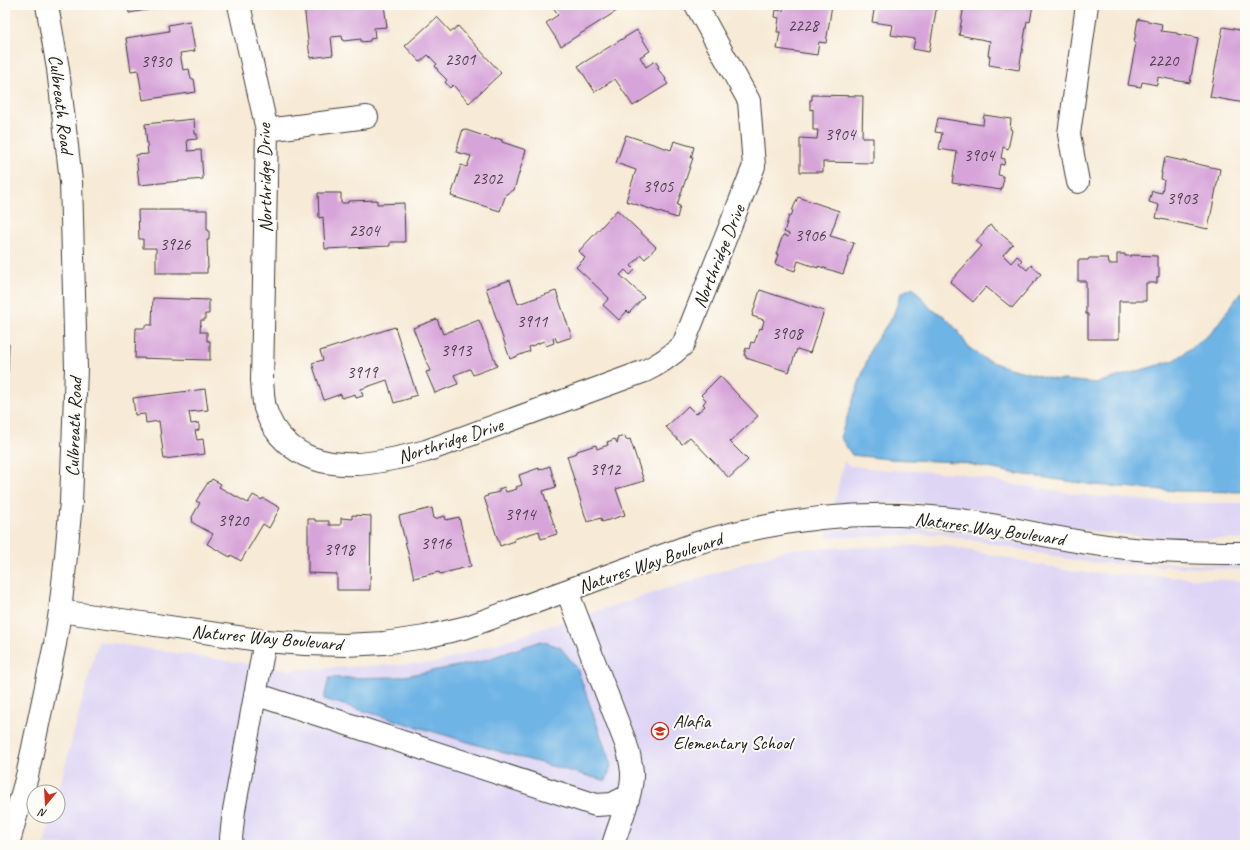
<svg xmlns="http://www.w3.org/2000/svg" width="1250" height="850" viewBox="0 0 1250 850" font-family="Caveat,sans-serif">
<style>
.built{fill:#ded5f5}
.water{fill:#6eb4e5;stroke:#456880}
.building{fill:#d7a4d9}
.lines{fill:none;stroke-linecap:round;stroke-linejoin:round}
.minor-casing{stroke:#3d3b38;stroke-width:24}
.minor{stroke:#fff;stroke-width:22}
.labels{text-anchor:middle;stroke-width:4;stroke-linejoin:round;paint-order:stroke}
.number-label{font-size:17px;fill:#4b3e4b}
.street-label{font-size:19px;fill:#1c1c1c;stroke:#fdfcf7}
.poi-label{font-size:19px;fill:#1c1c1c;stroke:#fdfcf7;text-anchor:start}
</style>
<rect width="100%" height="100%" fill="#fdfcf7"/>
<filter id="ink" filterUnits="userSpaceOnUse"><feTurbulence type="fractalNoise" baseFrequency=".025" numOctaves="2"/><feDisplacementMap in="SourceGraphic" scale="8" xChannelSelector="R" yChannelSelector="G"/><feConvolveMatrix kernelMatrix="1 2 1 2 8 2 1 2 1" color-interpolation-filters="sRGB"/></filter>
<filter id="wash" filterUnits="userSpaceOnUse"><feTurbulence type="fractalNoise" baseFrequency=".012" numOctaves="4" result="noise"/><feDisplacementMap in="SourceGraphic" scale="16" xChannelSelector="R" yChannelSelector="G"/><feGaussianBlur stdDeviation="0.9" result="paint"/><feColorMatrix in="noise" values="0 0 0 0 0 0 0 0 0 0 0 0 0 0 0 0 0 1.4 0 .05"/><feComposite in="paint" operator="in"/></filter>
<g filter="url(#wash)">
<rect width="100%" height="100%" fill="#f7ead6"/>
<path class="built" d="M 844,461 L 847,464 L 851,466 L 886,470 L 957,473 L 1016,485 L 1092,496 L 1176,503 L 1245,503 L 1245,540 L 1139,536 L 1097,532 L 965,507 L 920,503 L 876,502 L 834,504 Z
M 874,527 L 917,528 L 960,532 L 1092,557 L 1135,561 L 1218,565 L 1245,566 L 1245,570 L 1084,562 L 942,534 L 826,538 L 828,530 Z
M 942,545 L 1076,572 L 1245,581 L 1245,845 L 44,845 L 52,816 L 58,816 L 58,793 L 98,641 L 286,670 L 436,663 L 789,549 Z"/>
<path class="water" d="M 913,287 L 931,309 L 944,316 L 958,331 L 968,347 L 985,359 L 1002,366 L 1052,379 L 1097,383 L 1175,360 L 1211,333 L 1245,287 L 1245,492 L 1177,491 L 1094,485 L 1018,474 L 958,462 L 888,459 L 852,455 L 840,437 L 872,346 L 893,316 L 901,293 Z
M 541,641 L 560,647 L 577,668 L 611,765 L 606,781 L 508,754 L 324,699 L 329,678 L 399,677 L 479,662 Z"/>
<g id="blocks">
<path class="building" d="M 128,5 L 170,5 L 170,6 L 129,13 Z
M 304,5 L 384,5 L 387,27 L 374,28 L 375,38 L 370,39 L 370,41 L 361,42 L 361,39 L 343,41 L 342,36 L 331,37 L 333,55 L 310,58 Z
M 552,5 L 618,5 L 620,9 L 561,46 L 546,23 L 558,15 Z
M 784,5 L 832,5 L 826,43 L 819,42 L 817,55 L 777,49 L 780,32 L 777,32 L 779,18 L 775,17 L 776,10 L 783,11 Z
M 875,5 L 937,5 L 929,52 L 913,49 L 915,39 L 891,35 L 893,25 L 872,22 Z
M 964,5 L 1033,5 L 1030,22 L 1027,21 L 1019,70 L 989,65 L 990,56 L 988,56 L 990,41 L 959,35 Z
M 437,17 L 451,32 L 458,26 L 501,73 L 469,103 L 453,85 L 450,88 L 445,82 L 447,80 L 437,70 L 438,70 L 435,66 L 437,64 L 428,55 L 420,62 L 405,46 Z
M 1138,19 L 1162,24 L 1161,31 L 1177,33 L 1177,34 L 1198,38 L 1190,83 L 1158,77 L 1157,85 L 1142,82 L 1141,87 L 1128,85 L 1136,43 L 1134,43 Z
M 190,21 L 195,51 L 180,53 L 183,70 L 189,69 L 191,79 L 194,79 L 196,92 L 143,100 L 138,70 L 131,71 L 126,38 L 169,31 L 168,25 Z
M 1223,27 L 1245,31 L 1245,103 L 1210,97 Z
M 637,30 L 650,51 L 640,57 L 646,67 L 655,61 L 659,67 L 657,68 L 666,79 L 665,80 L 668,84 L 633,106 L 615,79 L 595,92 L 578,66 Z
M 812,95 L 863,96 L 862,138 L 873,138 L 873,163 L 823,162 L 823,172 L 800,172 L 800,138 L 817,139 L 818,130 L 813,130 L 813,109 L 810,110 L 810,100 L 812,100 Z
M 984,115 L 1011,119 L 1010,129 L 1012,130 L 1008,149 L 1003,147 L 1001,158 L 1005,159 L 1004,165 L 1000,164 L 998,175 L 1003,176 L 1003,179 L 1004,179 L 1001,190 L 952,183 L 957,152 L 939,149 L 942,133 L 935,132 L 938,118 L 983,125 Z
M 194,119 L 195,134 L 197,134 L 197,139 L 187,140 L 188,151 L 201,150 L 203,179 L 139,185 L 136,155 L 148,154 L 145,124 Z
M 463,129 L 496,140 L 496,138 L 502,140 L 502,142 L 526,150 L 514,190 L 506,194 L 500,211 L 451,196 L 461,165 L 467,167 L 471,156 L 456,152 Z
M 626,135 L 671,150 L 674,141 L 694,147 L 691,158 L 693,158 L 677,205 L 680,206 L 677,218 L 626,201 L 636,170 L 616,163 Z
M 1165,157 L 1220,169 L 1208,229 L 1156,218 L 1159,205 L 1149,202 L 1152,191 L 1162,193 L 1164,180 L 1161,179 L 1162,173 L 1161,173 L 1163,163 L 1164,163 Z
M 318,193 L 341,193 L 341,203 L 348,203 L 348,201 L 377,200 L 377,204 L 404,203 L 405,242 L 390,242 L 390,246 L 325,249 L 323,217 L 319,218 Z
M 798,197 L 839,211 L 830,236 L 854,243 L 843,274 L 818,266 L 818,268 L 798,261 L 795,271 L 775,264 L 778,254 L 776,254 L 783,235 L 788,237 L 789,234 L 784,232 L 789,216 L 791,216 L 793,211 L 792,211 Z
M 138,210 L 207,210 L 207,230 L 209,230 L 209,240 L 207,240 L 208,268 L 207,268 L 207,273 L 156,273 L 156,248 L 143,248 L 143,239 L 139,239 Z
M 617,210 L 656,247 L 645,259 L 641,255 L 631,266 L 635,270 L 630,275 L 625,270 L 620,275 L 644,297 L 629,313 L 627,311 L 619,320 L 603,305 L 609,298 L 576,267 L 585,258 L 579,251 Z
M 990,225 L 1013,244 L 1003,255 L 1011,263 L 1017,256 L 1022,260 L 1019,263 L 1027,270 L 1031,265 L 1041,274 L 1012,308 L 986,287 L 973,302 L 950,282 L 982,246 L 976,241 Z
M 1117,254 L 1125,254 L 1125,256 L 1131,256 L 1131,255 L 1157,256 L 1157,267 L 1159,267 L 1159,277 L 1157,277 L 1157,283 L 1146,283 L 1146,301 L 1119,301 L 1119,339 L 1088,339 L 1088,314 L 1086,314 L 1086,281 L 1078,281 L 1078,260 L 1088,260 L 1089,258 L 1108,258 L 1109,264 L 1117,264 Z
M 510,280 L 518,304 L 556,291 L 572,337 L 557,342 L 555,337 L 553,338 L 554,343 L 546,346 L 544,341 L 529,347 L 530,351 L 510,359 L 486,288 Z
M 760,290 L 824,311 L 810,353 L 797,349 L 789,372 L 746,358 L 746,356 L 744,355 L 746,348 L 749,349 L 751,342 L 754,343 L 760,328 L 762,329 L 764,320 L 752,316 Z
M 153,298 L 209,300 L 209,314 L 205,314 L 205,320 L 201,320 L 200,332 L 207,332 L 207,341 L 210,341 L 210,360 L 135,358 L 136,328 L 145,328 L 145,325 L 152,325 Z
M 437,319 L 443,334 L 479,320 L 497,366 L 473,375 L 470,369 L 454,375 L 458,384 L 435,393 L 426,372 L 430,371 L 413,328 Z
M 395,327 L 417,395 L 410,397 L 411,398 L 394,403 L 387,380 L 361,389 L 363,396 L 356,398 L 355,394 L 342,398 L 341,394 L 324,400 L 312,363 L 323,360 L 320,351 Z
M 5,344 L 9,344 L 8,372 L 5,372 Z
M 720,376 L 758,416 L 730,442 L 748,460 L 729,478 L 690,437 L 682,444 L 666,427 L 688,406 L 696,414 L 705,406 L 703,404 L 706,400 L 701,395 Z
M 205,389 L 208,410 L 189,412 L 191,424 L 199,423 L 199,430 L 195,431 L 197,440 L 203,439 L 205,454 L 164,459 L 159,421 L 146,423 L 145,414 L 135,415 L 133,398 Z
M 625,436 L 626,440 L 630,439 L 644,481 L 616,489 L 625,515 L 602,522 L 601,518 L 587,522 L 567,456 L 577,453 L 577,451 L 596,445 L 597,449 L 608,445 L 607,442 L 615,439 L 617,443 L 618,442 L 617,438 Z
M 550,466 L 556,487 L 543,491 L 557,534 L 541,539 L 539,531 L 514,539 L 515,541 L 500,546 L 484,497 L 488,496 L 487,495 L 499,492 L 499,489 L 504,487 L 506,492 L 517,489 L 516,487 L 522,485 L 519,475 L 539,468 L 539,470 Z
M 212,479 L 221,484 L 219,487 L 248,503 L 253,495 L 262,500 L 263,498 L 280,508 L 269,528 L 263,524 L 241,561 L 231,555 L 230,557 L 207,544 L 213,534 L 193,523 L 192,517 L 200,503 L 196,501 L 209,481 L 210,482 Z
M 432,508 L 434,519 L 445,516 L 446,520 L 459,517 L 471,566 L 440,574 L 439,572 L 414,578 L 399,516 Z
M 352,515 L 371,516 L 370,590 L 337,590 L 337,574 L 308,573 L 308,519 L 315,519 L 315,521 L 329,521 L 329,525 L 341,525 L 341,518 L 352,519 Z"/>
</g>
</g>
<g filter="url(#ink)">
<use href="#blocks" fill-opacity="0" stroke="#3d3b38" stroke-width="1"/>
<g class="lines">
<defs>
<path id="minor" d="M 239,5 L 267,130 L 262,381 C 263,390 263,399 265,408 C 269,421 276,433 286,442 C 323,477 381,463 426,451 L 645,371 C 660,364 671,356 683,345 L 754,166 L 749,101 L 696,5
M 267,130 L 367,117
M 1078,182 L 1069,134 L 1087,5
M 567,591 L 626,744 C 629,753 631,763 632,772 C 633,794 619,824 613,845
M 60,611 L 265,641 L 305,644 L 345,645 L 384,643 L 425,637 L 467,627 L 697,543 C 769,522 843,511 918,516 C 978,519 1035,535 1094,544 C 1144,552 1195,553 1245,553
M 255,694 L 596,805 L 612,804 L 628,796
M 8,845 L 27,776 L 55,644 L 60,611 L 66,556 L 71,502 L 73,449 L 76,368 L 71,181 L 58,69 L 47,5
M 232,845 L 231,838 L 234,810 L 265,641"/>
</defs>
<use href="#minor" class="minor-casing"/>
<use href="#minor" class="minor"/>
</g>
</g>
<defs>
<symbol id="school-ring" viewBox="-11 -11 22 22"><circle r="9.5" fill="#fdfcf7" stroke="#c8321e" stroke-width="1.5"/><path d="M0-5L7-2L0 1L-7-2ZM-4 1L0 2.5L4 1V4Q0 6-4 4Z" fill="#c8321e"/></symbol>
</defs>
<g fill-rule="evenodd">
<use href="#school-ring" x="650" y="721" width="20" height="20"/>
</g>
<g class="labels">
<g class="number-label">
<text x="803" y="31">2228</text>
<text x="460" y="65">2301</text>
<text x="1163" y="66">2220</text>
<text x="156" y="67">3930</text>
<text x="840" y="140">3904</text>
<text x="979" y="161">3904</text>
<text x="487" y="184">2302</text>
<text x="658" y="192">3905</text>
<text x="1182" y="204">3903</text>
<text x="364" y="236">2304</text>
<text x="810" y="241">3906</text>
<text x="175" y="250">3926</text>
<text x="532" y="327">3911</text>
<text x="787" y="339">3908</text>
<text x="456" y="356">3913</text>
<text x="362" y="378">3919</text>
<text x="605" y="475">3912</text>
<text x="520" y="520">3914</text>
<text x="233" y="526">3920</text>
<text x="436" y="549">3916</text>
<text x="339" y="555">3918</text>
</g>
<g class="street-label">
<text transform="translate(62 104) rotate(83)" y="7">Culbreath Road</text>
<text transform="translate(264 178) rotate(-91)" y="7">Northridge Drive</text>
<text transform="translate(718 256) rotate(-68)" y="7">Northridge Drive</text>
<text transform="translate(73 427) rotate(-88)" y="7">Culbreath Road</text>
<text transform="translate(450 440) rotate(-18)" y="7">Northridge Drive</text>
<text transform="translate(990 528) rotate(8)" y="7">Natures Way Boulevard</text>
<text transform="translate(650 562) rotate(-19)" y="7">Natures Way Boulevard</text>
<text transform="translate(267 637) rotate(5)" y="7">Natures Way Boulevard</text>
</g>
<g class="poi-label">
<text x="673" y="727">Alafia<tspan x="673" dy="22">Elementary School</tspan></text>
</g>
</g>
<rect width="1250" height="850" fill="none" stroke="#fdfcf7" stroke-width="20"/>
<g transform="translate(46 804) rotate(198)"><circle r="19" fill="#fdfcf7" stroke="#a3a29f"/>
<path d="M0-3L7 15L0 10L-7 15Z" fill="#c8321e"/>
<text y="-6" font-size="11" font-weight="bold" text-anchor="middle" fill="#1c1c1c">N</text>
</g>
</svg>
